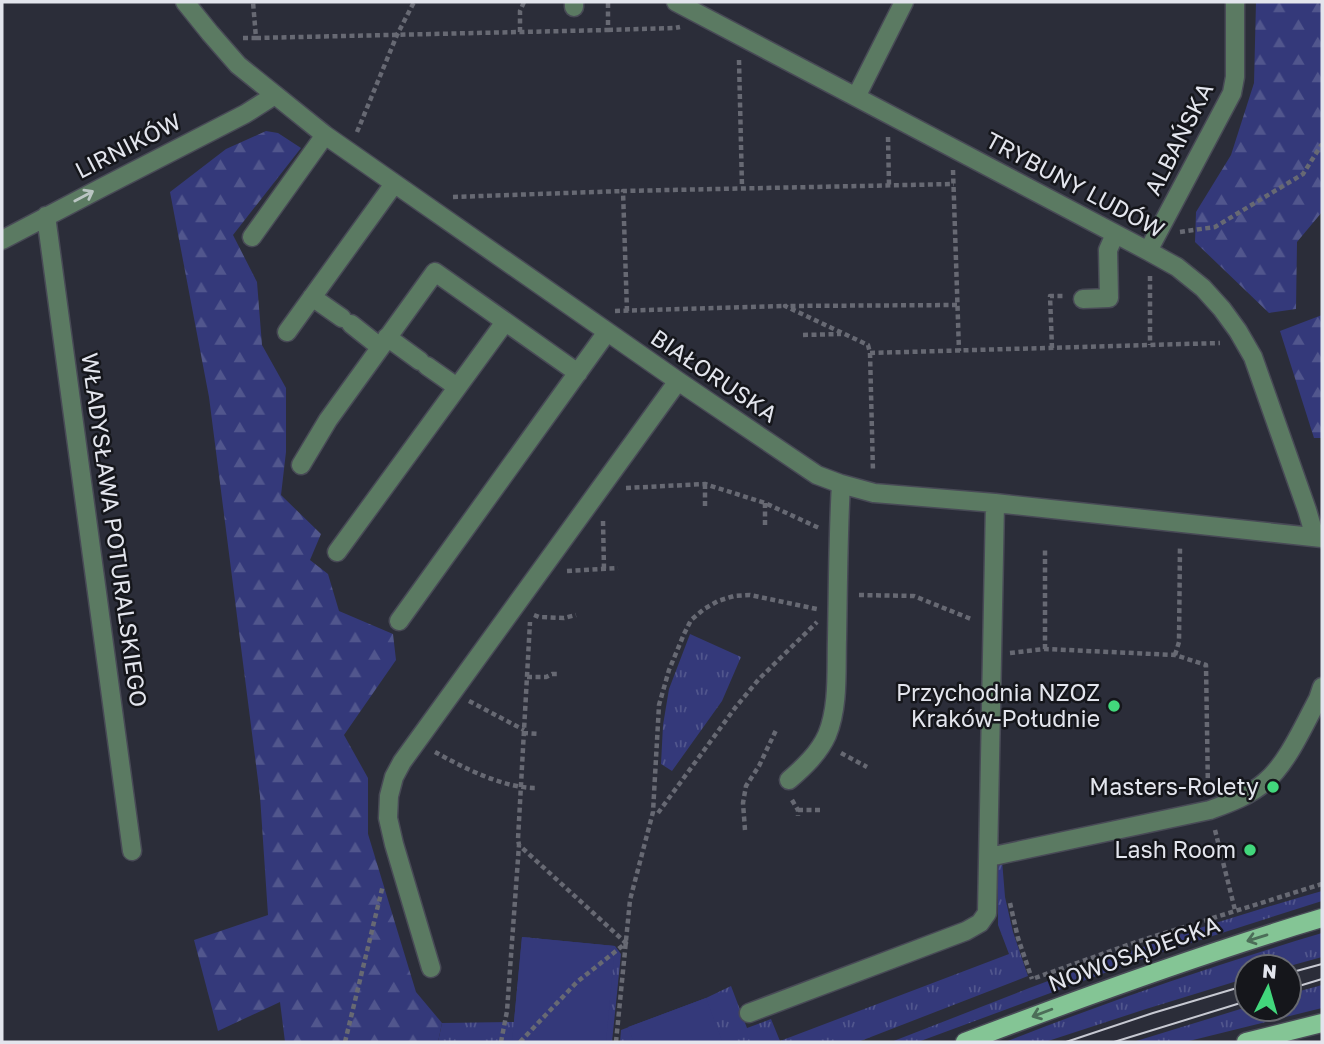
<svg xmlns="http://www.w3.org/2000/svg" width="1324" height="1044" viewBox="0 0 1324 1044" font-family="'Golos Text',sans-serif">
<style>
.grass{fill:url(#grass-tufts)}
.forest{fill:url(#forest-firs)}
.garden{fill:#34397a}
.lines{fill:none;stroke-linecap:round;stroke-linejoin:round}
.minor-casing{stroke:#484a56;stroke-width:21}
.major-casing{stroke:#484a56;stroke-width:21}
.path{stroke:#676973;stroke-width:4.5;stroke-dasharray:5 3.5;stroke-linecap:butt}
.minor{stroke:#5b7a62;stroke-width:18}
.major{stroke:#84c595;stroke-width:18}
.tram{stroke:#c7c9d2;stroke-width:2}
.oneway{stroke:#bac5c3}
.oneway2{stroke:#4c6e58}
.poi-dot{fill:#42d77c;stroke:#15161b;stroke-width:2.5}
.labels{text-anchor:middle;stroke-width:5;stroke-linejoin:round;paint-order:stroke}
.street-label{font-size:23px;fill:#e3e5ed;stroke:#15161b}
.poi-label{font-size:23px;fill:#e3e5ed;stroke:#15161b;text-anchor:end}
</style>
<defs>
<pattern id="grass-tufts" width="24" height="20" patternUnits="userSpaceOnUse" patternTransform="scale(1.75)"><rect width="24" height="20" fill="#34397a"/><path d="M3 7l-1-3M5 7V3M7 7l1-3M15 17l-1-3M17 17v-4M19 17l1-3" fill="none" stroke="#51568d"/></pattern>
<pattern id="forest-firs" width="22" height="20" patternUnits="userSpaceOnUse" patternTransform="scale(1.75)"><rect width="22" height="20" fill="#34397a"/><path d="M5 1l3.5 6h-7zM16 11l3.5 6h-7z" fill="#51568d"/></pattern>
</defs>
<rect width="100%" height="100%" fill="#2b2d39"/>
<path class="grass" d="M 690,634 L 741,657 L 722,701 L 672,771 L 661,764 L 663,725 L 669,689 Z
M 998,860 L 1002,860 L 1005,897 L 1013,932 L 1028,976 L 858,1042 L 620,1042 L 621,1030 L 706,998 L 731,986 L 747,1028 L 771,1019 L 780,1041 L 1009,954 L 998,925 Z
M 1322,891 L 1322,901 L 1156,954 L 918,1042 L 891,1042 C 941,1023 990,1003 1040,984 C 1133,949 1227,918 1322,891 Z
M 1322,933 L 1322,957 L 1286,967 L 1247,967 L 1247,978 L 1146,1009 L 1045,1042 L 1005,1042 C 1109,1001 1215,965 1322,933 Z
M 522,937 L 615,946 L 621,954 L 612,1042 L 438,1042 L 442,1023 L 514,1022 Z
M 1322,985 L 1322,1008 L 1185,1042 L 1133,1042 L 1247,1007 L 1247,1009 L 1289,1009 L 1289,994 Z"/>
<path class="forest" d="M 1256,2 L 1322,2 L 1322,212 L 1297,242 L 1296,309 L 1269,313 L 1195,242 L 1196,212 L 1231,155 L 1254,83 Z
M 266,131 L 278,133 L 301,148 L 233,235 L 257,282 L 262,345 L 286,388 L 286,452 L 281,495 L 321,534 L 310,560 L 328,574 L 339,611 L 393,634 L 396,660 L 344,735 L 368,778 L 368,834 L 416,992 L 442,1023 L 438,1042 L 285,1042 L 280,1002 L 218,1031 L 194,940 L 268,915 L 260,796 L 209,397 L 170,192 L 226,149 Z
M 1322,315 L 1322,438 L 1314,438 L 1280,331 Z"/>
<path class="garden" d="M 522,937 L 615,946 L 606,1042 L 512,1042 Z
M 706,998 L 722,1041 L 634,1042 L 628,1027 Z"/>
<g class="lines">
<defs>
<path id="minor" d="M 185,2 L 210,33 L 238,65 L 325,135 L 678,381 L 817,475 L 841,484 L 874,493 L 995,503 L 1322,538
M 676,2 L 1148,251 L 1177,267 L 1203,288 L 1222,309 L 1238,331 L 1253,357 L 1307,510 L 1315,537
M 574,7 L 574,2
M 856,97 L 904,2
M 46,216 L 132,851
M 252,237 L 325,135
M 2,240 L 103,187 L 245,114 L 275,95
M 1148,251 L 1232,93 L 1235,77 L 1235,2
M 312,297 L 342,318
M 1083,299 L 1109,298 L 1108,250 L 1115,234
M 351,324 L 380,347
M 287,332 L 394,184
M 387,337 L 420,361
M 427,366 L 457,387
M 301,465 L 328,420 L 435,272 L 578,373
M 337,552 L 505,322
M 399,621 L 607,332
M 789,780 C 804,767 819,753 827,735 C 839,706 836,670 837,639 C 838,588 838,536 841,484
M 989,857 L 1210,810 C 1229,803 1249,796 1265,782 C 1287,764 1304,725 1318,699 L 1322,687
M 431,968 L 394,844 L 388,818 L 389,796 L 394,777 L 402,762 L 678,381
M 749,1013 L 966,931 L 980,923 L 987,913 L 995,503"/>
<path id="major" d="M 965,1042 C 1083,997 1201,954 1322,918
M 1246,1042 L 1322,1023"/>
</defs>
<use href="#minor" class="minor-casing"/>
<use href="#major" class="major-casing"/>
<path class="path" d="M 608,30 L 675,28 L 680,27
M 520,32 L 520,11 L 524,2
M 243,38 L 256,38 L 253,2
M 256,38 L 608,30 L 608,2
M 739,60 L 742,187
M 357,132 L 397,35 L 414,2
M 888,137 L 889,185
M 953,170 L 959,351
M 453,197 L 623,191
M 1180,232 L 1215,227 L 1303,174 L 1322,144
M 1150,276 L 1150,345
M 957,305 L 785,306 L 868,345 L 870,353 L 1220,343
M 615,311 L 785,306
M 627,311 L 623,191 L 954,184
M 803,335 L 841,334
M 1052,348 L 1050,296 L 1065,296
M 870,353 L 873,472
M 705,484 L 705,506
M 626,488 L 705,484 L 765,503 L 819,528
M 765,503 L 765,525
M 603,521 L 604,569
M 567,571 L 618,568
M 859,595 L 914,596 L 971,619
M 534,615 L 539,617 L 564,618 L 576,615
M 1045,649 L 1045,548
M 1010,653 L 1045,649 L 1175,655 L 1206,665 L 1208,791
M 1175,655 L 1179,642 L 1180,546
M 527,677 L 546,677 L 552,674 L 558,674
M 469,701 L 524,730
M 523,733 L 540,734
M 435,752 C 462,767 503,788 535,788
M 841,753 L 867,767
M 792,800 L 798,810 L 798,816
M 798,810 L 823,810
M 658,813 L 735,708 L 759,679 L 817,622
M 745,830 L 743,803 L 746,786 L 759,766 L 777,728
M 1215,830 L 1235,910
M 1010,903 L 1018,938 L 1032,979
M 1035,978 L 1136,942 L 1322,884
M 345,1042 L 383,885
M 501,1042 L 507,1011 L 519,845
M 520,1042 L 577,982 L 626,943 L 519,845 L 518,839 L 530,622
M 616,1042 L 630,900 L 653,812 L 659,705 L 669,670 L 684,634 L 691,620 L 704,609 L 718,601 L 734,596 L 750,595 L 817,609"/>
<use href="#minor" class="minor"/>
<use href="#major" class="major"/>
<path class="tram" d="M 1289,973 L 1322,964
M 1289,989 L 1322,979
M 1066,1042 L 1153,1013 L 1247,985
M 1114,1042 L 1247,1001"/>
</g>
<defs><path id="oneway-shaft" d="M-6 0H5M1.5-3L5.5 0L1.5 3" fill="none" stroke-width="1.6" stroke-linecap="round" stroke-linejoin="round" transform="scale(1.75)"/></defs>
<use class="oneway" href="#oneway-shaft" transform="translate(84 196) rotate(-28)"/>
<g class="oneway2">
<use href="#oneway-shaft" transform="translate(1257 938) rotate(163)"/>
<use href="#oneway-shaft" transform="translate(1042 1013) rotate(159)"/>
</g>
<g class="poi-dot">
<circle cx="1114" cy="706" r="7"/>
<circle cx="1273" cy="787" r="7"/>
<circle cx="1250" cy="850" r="7"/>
</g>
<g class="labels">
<g class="street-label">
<text transform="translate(1179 139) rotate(-63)" y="8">ALBAŃSKA</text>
<text transform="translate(128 146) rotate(-27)" y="8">LIRNIKÓW</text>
<text transform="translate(1075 185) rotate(28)" y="8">TRYBUNY LUDÓW</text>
<text transform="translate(714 376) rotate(34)" y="8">BIAŁORUSKA</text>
<text transform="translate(114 530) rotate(82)" y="8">WŁADYSŁAWA POTURALSKIEGO</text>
<text transform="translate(1134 954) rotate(-20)" y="8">NOWOSĄDECKA</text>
</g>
<g class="poi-label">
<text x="1100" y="701">Przychodnia NZOZ<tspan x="1100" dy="26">Kraków-Południe</tspan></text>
<text x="1259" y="795">Masters-Rolety</text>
<text x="1236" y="858">Lash Room</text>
</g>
</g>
<rect width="1324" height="1044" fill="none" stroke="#e3e5ed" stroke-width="7"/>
<g transform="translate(1268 988) rotate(5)"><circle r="33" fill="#15161b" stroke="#67696f" stroke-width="2"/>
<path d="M0-5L12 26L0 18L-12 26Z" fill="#42d77c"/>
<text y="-10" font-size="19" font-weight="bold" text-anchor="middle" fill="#e3e5ed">N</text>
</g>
</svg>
